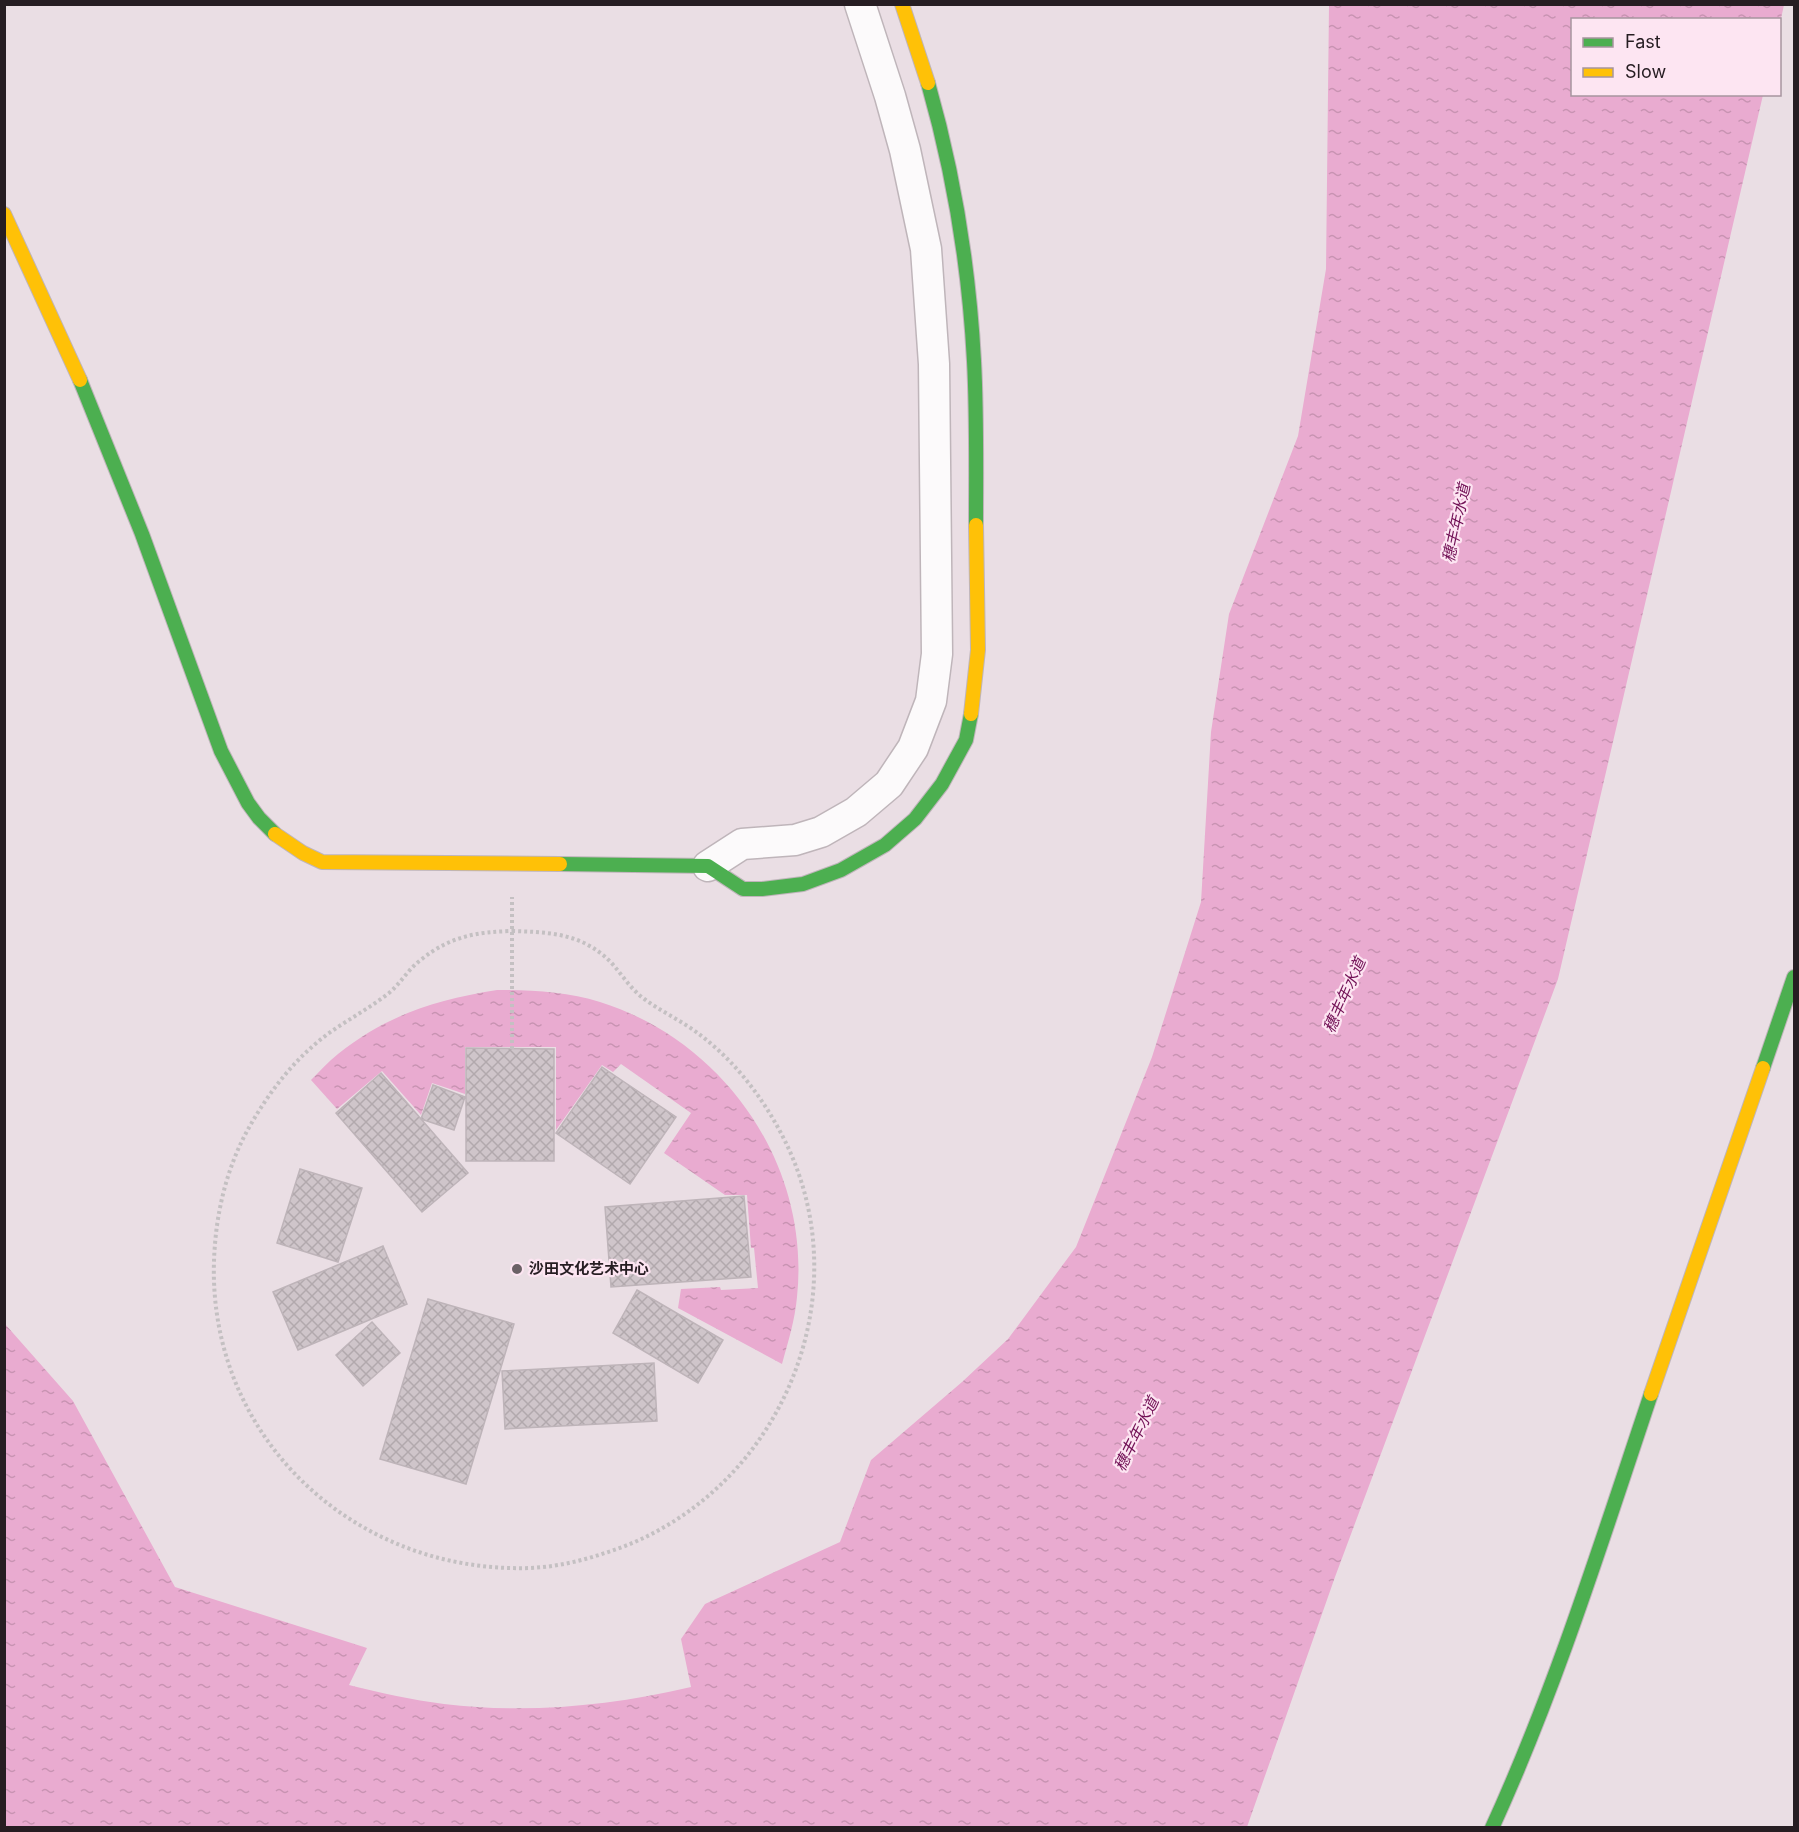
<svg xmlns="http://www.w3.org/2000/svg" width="1799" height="1832" viewBox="0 0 1799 1832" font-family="Inter,'Noto Sans SC',sans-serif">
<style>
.water{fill:url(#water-ripples)}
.building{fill:url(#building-cross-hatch);stroke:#beb4b9;stroke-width:1.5}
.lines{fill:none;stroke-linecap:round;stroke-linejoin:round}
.street-casing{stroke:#bfb5ba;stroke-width:33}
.fast-casing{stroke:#bfb5ba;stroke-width:16}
.slow-casing{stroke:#bfb5ba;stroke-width:16}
.path{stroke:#c4c0c2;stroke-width:4;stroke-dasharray:3 3;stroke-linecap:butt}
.street{stroke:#fcfafb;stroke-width:30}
.fast{stroke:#4caf50;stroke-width:14}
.slow{stroke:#ffc107;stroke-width:14}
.poi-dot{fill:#6b6166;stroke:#fde5f2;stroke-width:2}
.labels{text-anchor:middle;stroke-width:4.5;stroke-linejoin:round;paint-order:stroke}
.poi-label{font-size:15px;font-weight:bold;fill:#261d22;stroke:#fde5f2;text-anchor:start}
.water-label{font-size:16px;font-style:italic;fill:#721156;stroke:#fde5f2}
</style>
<defs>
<pattern id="water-ripples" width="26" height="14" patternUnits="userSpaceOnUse" patternTransform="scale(1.5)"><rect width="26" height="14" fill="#e9abd0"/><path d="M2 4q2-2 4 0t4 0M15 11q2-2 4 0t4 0" fill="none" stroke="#c893b2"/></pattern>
<pattern id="building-cross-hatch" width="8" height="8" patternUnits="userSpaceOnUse" patternTransform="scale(1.5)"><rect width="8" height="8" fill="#cfc5ca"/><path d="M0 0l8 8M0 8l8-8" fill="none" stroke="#b2a9ad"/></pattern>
</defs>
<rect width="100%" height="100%" fill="#eadee4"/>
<path class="water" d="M 1329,5 L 1784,5 L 1780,23 L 1780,20 L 1572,20 L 1572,94 L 1763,95 L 1558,979 L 1335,1577 L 1247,1827 L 5,1827 L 5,1324 L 73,1401 L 175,1587 L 367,1648 L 349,1685 C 381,1693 412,1700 444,1704 C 527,1714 610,1706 691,1687 L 681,1639 L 705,1604 L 840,1542 L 871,1460 L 962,1382 L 1008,1339 L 1076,1247 L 1152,1057 L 1201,902 L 1211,732 L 1229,614 L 1298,436 L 1326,269 Z
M 497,990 C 532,990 567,992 600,1002 C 725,1041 811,1166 797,1297 C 795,1320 788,1342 782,1364 L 678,1308 L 681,1289 L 720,1287 L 721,1290 L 758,1288 L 754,1248 L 751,1248 L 747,1195 L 725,1195 L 664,1153 L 691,1113 L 621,1064 L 613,1072 L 602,1065 L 556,1130 L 556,1047 L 465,1047 L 465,1094 L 432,1083 L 421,1115 L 382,1071 L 337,1109 L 311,1080 C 319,1072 328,1062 338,1054 C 387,1015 435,1000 497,990 Z"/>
<path class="building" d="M 466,1048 L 554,1049 L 554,1161 L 466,1161 Z
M 602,1067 L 676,1117 L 630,1184 L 556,1133 Z
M 381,1073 L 468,1173 L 422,1212 L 336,1113 Z
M 433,1085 L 465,1097 L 454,1130 L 421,1119 Z
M 300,1169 L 362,1188 L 338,1262 L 277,1243 Z
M 744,1196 L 751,1277 L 611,1287 L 605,1207 Z
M 383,1246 L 407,1304 L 298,1350 L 273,1292 Z
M 637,1290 L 723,1340 L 698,1383 L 613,1333 Z
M 428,1299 L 514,1324 L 466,1484 L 380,1459 Z
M 372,1322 L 400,1353 L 363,1386 L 336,1355 Z
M 654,1363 L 657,1421 L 505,1429 L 502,1371 Z"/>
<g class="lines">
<defs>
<path id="street" d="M 708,866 L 742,844 L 795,840 L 821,832 L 856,812 L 889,784 L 913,748 L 931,701 L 937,654 L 934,364 L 926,249 L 905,150 L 890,96 L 860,4"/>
<path id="fast" d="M 928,83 C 954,174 969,267 974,361 C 977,415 976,470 976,525
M 80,380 L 142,534 L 221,751 L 248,803 L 259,818 L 275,834
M 560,864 L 708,866 L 743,889 L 762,889 L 803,884 L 841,870 L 885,845 L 915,819 L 942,784 L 966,740 L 971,714
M 1763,1068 L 1794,977
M 1492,1828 C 1556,1688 1602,1540 1651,1394"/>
<path id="slow" d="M 902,4 L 928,83
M 4,214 L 80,380
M 971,714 L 978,650 L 976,525
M 275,834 L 303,853 L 322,862 L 560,864
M 1651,1394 L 1763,1068"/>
</defs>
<use href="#street" class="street-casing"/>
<use href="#fast" class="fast-casing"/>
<use href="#slow" class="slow-casing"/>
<path class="path" d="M 512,931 C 546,932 576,933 603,955 C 618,967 627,986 643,998 C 660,1011 682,1021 699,1034 C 735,1061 764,1099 784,1139 C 865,1300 776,1500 605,1553 C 581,1561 556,1567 530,1568 C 348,1574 199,1428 215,1244 C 218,1206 228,1167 246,1133 C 267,1094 296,1056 332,1031 C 351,1018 371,1007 389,993 C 401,983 409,968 422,959 C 451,936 477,932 512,931 Z
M 512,1049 L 512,897"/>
<use href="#street" class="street"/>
<use href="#fast" class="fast"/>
<use href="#slow" class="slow"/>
</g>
<circle class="poi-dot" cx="517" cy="1269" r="6"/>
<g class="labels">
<g class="poi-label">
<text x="529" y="1274">沙田文化艺术中心</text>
</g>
<g class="water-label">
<text transform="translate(1456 523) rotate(-78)" y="6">穗丰年水道</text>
<text transform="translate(1344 995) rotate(-66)" y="6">穗丰年水道</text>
<text transform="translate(1136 1434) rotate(-64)" y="6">穗丰年水道</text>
</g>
</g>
<rect width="1799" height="1832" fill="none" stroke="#261d22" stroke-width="12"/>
<rect x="1571" y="18" width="210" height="78" fill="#fde5f2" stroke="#a7959f" stroke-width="1.5"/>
<rect x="1583" y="38" width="30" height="9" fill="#4caf50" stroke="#a7959f" stroke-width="1.5"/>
<text x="1625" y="48" font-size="18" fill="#261d22">Fast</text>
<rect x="1583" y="68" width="30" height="9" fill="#ffc107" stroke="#a7959f" stroke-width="1.5"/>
<text x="1625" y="78" font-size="18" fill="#261d22">Slow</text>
</svg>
